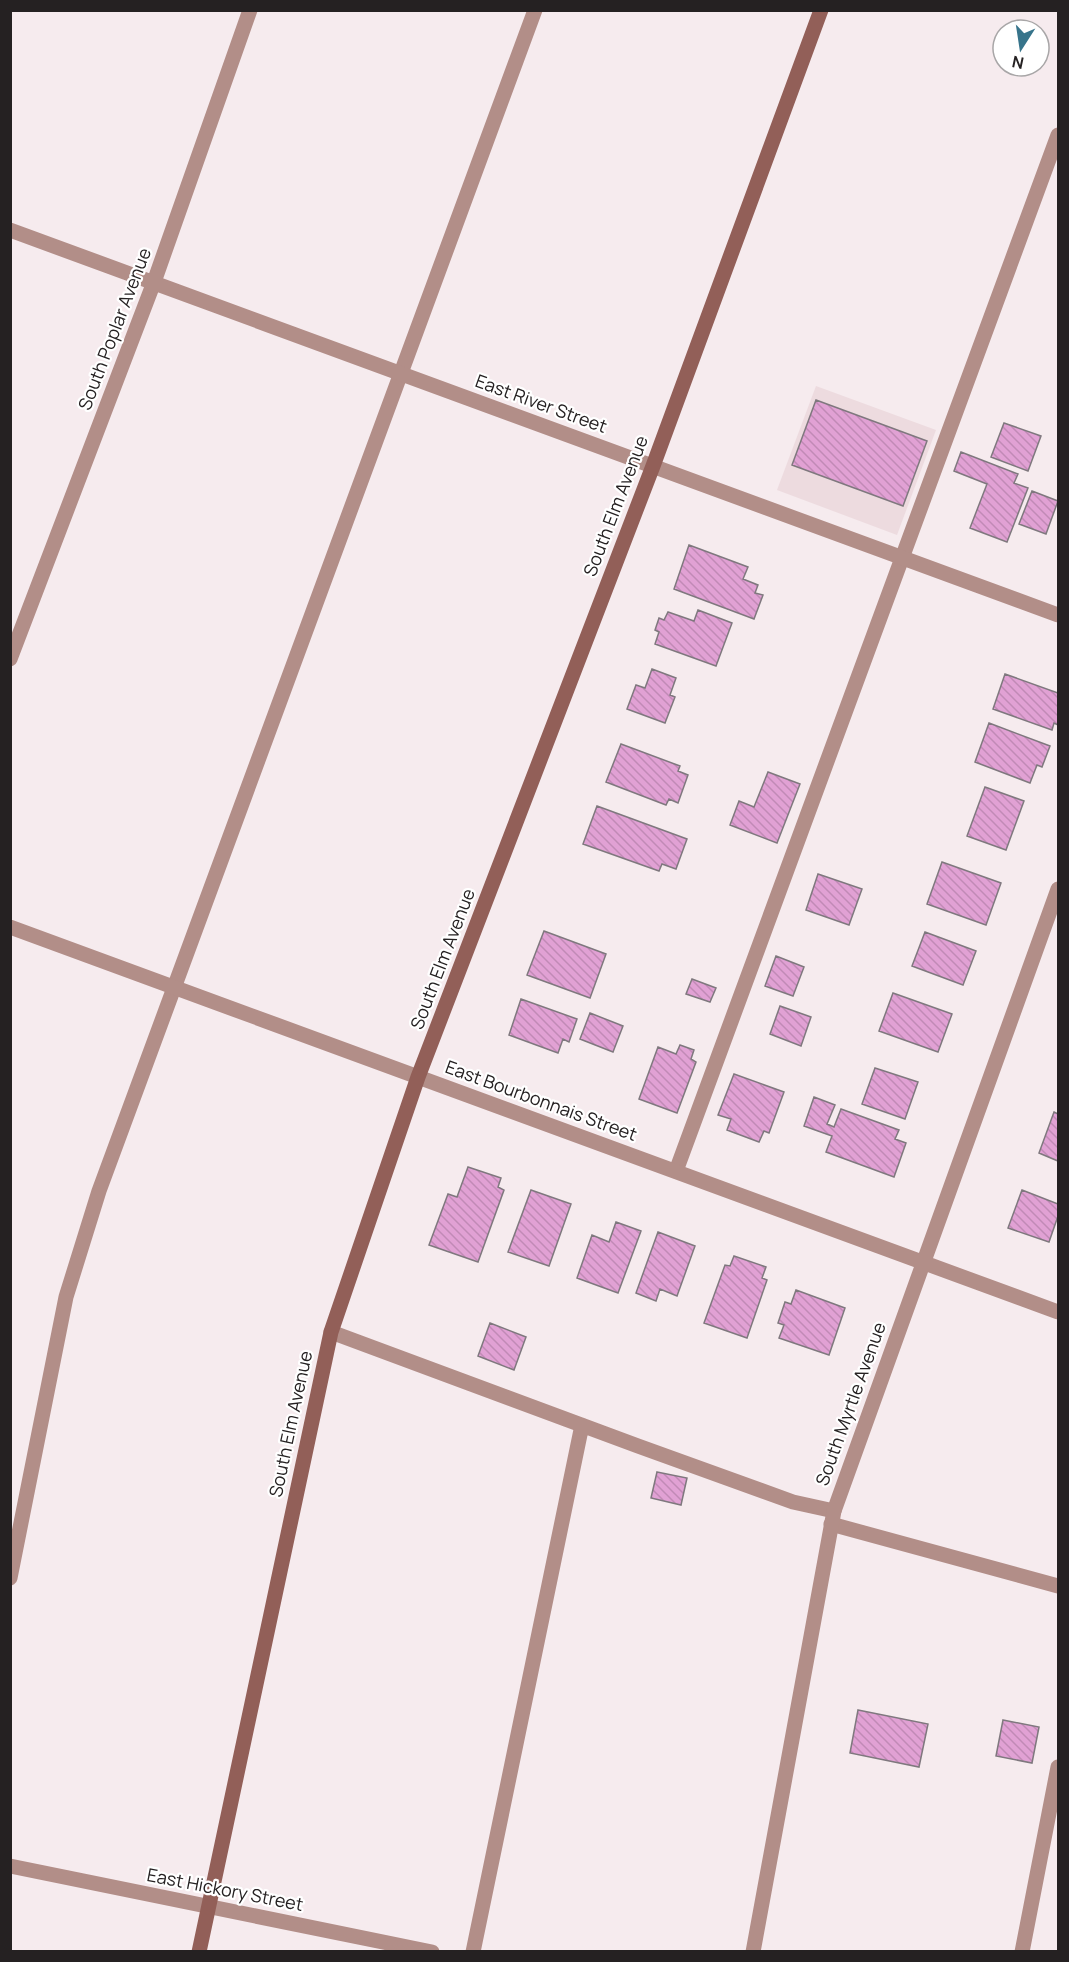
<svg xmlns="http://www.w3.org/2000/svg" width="1069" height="1962" viewBox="0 0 1069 1962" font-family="Manrope,sans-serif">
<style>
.built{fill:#eddbdf}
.building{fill:url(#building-back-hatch);stroke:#7f787e;stroke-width:1.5}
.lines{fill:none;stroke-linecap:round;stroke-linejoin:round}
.lane{stroke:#b28e88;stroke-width:15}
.street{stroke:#b28e88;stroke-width:15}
.secondary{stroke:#925f58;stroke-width:15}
.labels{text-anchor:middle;stroke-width:4.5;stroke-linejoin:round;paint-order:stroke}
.street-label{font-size:18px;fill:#252122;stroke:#fff}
</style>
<defs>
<pattern id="building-back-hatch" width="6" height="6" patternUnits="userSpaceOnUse" patternTransform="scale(1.5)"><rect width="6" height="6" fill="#e1a1d4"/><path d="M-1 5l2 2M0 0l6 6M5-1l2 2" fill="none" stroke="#c18ab6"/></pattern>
</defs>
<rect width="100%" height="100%" fill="#f6ebee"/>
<path class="built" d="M 816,386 L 936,430 L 897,535 L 777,490 Z"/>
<path class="building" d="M 816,400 L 927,441 L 903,506 L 792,465 Z
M 1004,423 L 1041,436 L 1028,471 L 991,457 Z
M 961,452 L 1018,474 L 1014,483 L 1028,488 L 1007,542 L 970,528 L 987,484 L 954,471 Z
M 1032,491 L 1058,501 L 1046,534 L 1019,524 Z
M 689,545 L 748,567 L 743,579 L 758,585 L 755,593 L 763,595 L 754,619 L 674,589 Z
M 698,610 L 732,623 L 716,666 L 655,644 L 659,632 L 655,630 L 659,618 L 664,620 L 668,612 L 694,621 Z
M 652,669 L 676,678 L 670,695 L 675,697 L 665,723 L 627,709 L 636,685 L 645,688 Z
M 1005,674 L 1058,693 L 1058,725 L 1054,723 L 1052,730 L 993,709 Z
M 989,723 L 1050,746 L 1042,767 L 1037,765 L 1030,783 L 975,762 Z
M 621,744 L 680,766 L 678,771 L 688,775 L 678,803 L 669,799 L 666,805 L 606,782 Z
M 768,772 L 800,784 L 777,843 L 730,825 L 739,801 L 754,807 Z
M 985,787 L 1024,801 L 1006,850 L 967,836 Z
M 597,806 L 687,839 L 676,869 L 662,864 L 659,871 L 583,844 Z
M 942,862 L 1001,883 L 986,925 L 927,904 Z
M 818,874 L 862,889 L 849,925 L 806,910 Z
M 544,931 L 606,954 L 590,998 L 527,975 Z
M 925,932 L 976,951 L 963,985 L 912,966 Z
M 776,956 L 804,967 L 793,996 L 765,986 Z
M 692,979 L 716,988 L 710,1002 L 686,994 Z
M 893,993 L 952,1014 L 938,1052 L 879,1031 Z
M 521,999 L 577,1019 L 569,1042 L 563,1039 L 558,1053 L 509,1035 Z
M 780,1006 L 811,1017 L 801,1046 L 770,1034 Z
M 590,1013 L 623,1026 L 613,1052 L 580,1039 Z
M 680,1045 L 694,1050 L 691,1059 L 696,1062 L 677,1113 L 639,1099 L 658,1047 L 676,1054 Z
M 875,1068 L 918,1082 L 905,1119 L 862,1104 Z
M 734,1074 L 784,1092 L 769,1133 L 764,1131 L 759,1142 L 727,1130 L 731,1119 L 718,1115 Z
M 814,1097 L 835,1105 L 827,1124 L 834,1127 L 841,1109 L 899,1130 L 895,1139 L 906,1143 L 894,1177 L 826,1152 L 832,1136 L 804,1126 Z
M 1054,1112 L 1058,1114 L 1058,1161 L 1039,1153 Z
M 468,1167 L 501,1178 L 498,1187 L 504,1190 L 478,1262 L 429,1245 L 448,1194 L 457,1197 Z
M 531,1190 L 571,1204 L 549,1266 L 508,1252 Z
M 1022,1190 L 1058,1204 L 1058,1216 L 1049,1242 L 1008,1228 Z
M 616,1222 L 641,1231 L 618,1293 L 577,1278 L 592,1235 L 609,1242 Z
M 658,1232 L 695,1246 L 677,1296 L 660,1289 L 656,1301 L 636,1293 Z
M 734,1256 L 766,1267 L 762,1278 L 767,1280 L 747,1338 L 704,1323 L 725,1265 L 730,1266 Z
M 796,1290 L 845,1308 L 829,1355 L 779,1338 L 784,1325 L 778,1323 L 785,1302 L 791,1304 Z
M 490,1323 L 526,1337 L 514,1370 L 478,1356 Z
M 657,1472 L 687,1478 L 681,1505 L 651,1498 Z
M 858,1710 L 928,1724 L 919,1767 L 850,1753 Z
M 1003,1720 L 1039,1727 L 1032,1763 L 996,1756 Z"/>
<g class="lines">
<path class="lane" d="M 676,1171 L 1058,135
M 331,1332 L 638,1446 L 793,1502 L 834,1511
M 831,1524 L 1058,1586
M 10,1578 L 66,1297 L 99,1191 L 535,10
M 473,1952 L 582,1425
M 1022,1952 L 1058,1767"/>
<path class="street" d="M 10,230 L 1058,615
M 10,659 L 154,282 L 250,10
M 10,927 L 1058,1312
M 10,1866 L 432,1952
M 753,1952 L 834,1511 L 1058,889"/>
<path class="secondary" d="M 199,1952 L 331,1332 L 418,1077 L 653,466 L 821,10"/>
</g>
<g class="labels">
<g class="street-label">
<text transform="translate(115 329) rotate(-69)" y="6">South Poplar Avenue</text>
<text transform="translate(541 404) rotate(20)" y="6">East River Street</text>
<text transform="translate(616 506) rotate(-69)" y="6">South Elm Avenue</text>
<text transform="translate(443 959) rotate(-69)" y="6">South Elm Avenue</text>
<text transform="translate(541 1101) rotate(20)" y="6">East Bourbonnais Street</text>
<text transform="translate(851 1404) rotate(-70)" y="6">South Myrtle Avenue</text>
<text transform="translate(291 1424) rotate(-78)" y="6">South Elm Avenue</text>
<text transform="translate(225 1890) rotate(11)" y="6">East Hickory Street</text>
</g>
</g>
<rect width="1069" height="1962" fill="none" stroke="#252122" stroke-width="24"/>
<g transform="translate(1021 48) rotate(192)"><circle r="28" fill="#ffffff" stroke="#a8a6a7" stroke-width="1.5"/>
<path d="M0-4.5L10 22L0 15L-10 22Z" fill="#37748b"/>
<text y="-9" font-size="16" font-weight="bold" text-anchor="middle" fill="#252122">N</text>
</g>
</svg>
